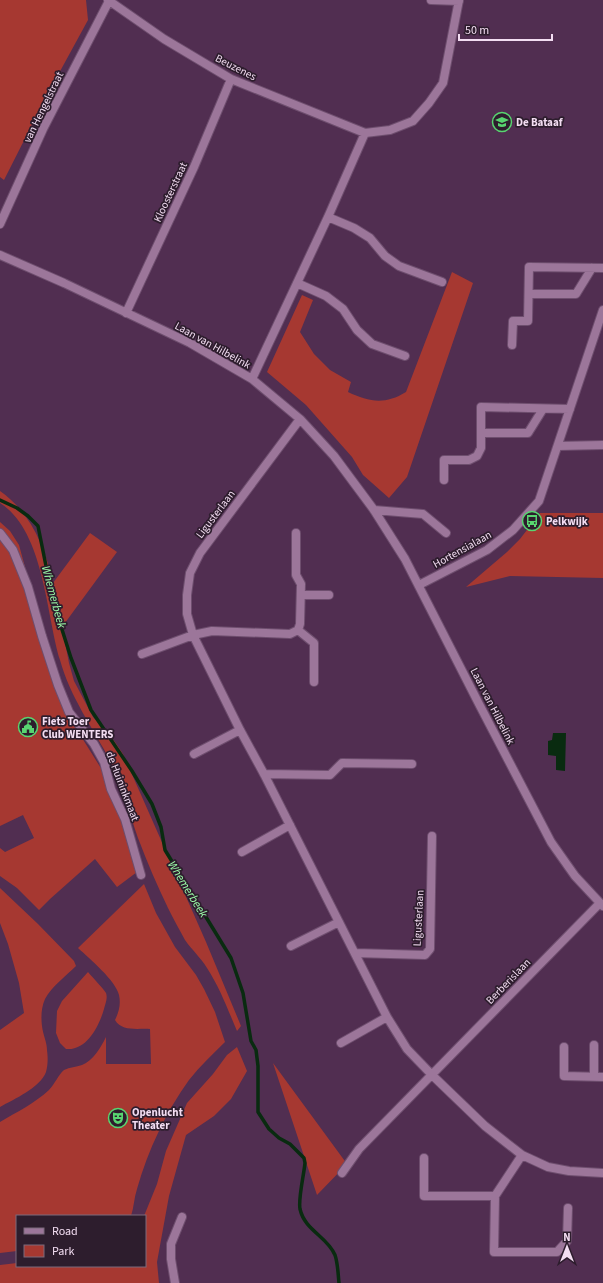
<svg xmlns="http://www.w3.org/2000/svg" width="603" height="1283" viewBox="0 0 603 1283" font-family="'Source Sans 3',sans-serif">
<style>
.green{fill:#a63831}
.water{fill:#092b10}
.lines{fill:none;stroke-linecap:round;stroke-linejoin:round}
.stream{stroke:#092b10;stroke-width:3.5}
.minor-casing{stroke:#6e4e6e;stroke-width:10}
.minor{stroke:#9c769a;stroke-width:8}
.labels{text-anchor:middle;stroke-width:3.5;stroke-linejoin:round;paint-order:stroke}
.street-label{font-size:11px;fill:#f3ddf2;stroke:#2d1d2d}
.poi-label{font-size:11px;font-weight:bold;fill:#f3ddf2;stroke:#2d1d2d;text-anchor:start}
.water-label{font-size:12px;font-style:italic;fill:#9cfea9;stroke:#2d1d2d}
</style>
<rect width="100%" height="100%" fill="#512e51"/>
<path class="green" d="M 0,0 L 86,0 L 88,20 L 46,97 L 4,180 L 0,177 Z
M 452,272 L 473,283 L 407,477 L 389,498 L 363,475 L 352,457 L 306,405 L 267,372 L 302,295 L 313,300 L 300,332 L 314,354 L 330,370 L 351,382 L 348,392 C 369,402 385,405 406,392 Z
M 0,491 C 31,513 45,547 53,583 L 90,533 L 117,552 L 62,627 L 69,663 L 74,681 L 93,717 L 115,742 L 123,754 L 206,942 L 241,1026 L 237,1031 C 228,1010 220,988 207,968 C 201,958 192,950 185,940 C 179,929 173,918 168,908 C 157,885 147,862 138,838 C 129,813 124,786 111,762 C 93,728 70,697 60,660 C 46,613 44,531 0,503 Z
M 540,513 L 603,513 L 603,578 L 510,576 L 466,587 L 507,552 L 520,539 Z
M 0,522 L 10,531 L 19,545 L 31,589 L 72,722 L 104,773 L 121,820 L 137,872 L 117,887 L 95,859 L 50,899 L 39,910 L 17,888 L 0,876 L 0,848 L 5,852 L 34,838 L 23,815 L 0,826 Z
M 144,884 L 156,913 L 175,947 L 196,975 L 204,989 L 215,1012 L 225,1042 C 213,1054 200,1066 189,1080 C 166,1112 148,1150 137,1189 C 134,1198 134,1207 131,1216 L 17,1216 L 17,1251 L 0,1253 L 0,1122 C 17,1112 35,1103 49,1090 C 55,1084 58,1075 64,1070 C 70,1067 76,1067 82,1065 C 93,1061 101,1047 106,1037 L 106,1064 L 151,1064 L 150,1029 C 138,1028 122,1032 115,1020 C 119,1012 121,1004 119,995 C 116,981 90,959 78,948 Z
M 0,888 L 38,924 L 74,961 L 76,966 C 66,976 52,986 45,999 C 41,1008 41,1018 42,1026 C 43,1035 47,1042 47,1050 C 48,1057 48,1065 46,1072 C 40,1088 14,1099 0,1107 L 0,1030 L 24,1013 L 19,983 L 8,944 L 0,923 Z
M 88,972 C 92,977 104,989 106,993 C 108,999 105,1004 104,1009 C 99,1026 87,1051 66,1049 L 60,1043 L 56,1033 L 57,1011 L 62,1001 Z
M 237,1047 L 247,1071 L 231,1099 L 214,1116 L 186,1135 L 169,1196 L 157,1262 L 159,1283 L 0,1283 L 0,1265 L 17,1263 L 17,1266 L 145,1266 L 145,1216 L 144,1216 L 157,1184 L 166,1151 L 187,1103 L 213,1074 L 227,1055 Z
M 273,1063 L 347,1164 L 317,1195 Z"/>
<path class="water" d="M 553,733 L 566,733 L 565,771 L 556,770 L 556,756 L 548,755 L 548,741 L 552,740 Z"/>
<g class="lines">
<path class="stream" d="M 0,500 L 17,508 L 28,516 L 38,526 L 53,601 L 71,658 L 91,710 L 132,771 L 152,804 L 161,827 L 165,850 L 231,958 L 243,993 L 251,1041 L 256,1050 L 258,1066 L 258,1112 L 269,1129 L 279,1138 L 290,1144 L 304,1158 L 305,1163 C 304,1174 298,1199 300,1209 C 305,1231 327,1236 335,1255 C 338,1264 338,1274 339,1283"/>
<defs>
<path id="minor" d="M 108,0 L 164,39 L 231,79 L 365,133
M 431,0 L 459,1
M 328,217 L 354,228 L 370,238 L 385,256 L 399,266 L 442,282
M 0,224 L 43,129 L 109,1
M 0,255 L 64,283 L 190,343 L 252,379 L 300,419 L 334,456 L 374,510 L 405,559 L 479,704 L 551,842 L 575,876 L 603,906
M 297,283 L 326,296 L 343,309 L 357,330 L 372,344 L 405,356
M 529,294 L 576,294 L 592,268
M 126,313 L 194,167 L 231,79
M 512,345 L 513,321 L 528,321 L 529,267 L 603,268
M 252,379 L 328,217 L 365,133 L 390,130 L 413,121 L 429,103 L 443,83 L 459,0
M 543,409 L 528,433 L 481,433 L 481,407 L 570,409
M 300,419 L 200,553 L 190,573 L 187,595 L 187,614 L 193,635 L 240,730 L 264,774 L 387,1017 L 407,1049 L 432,1075 L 485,1126 L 522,1155 L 548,1167 L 569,1171 L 603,1173
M 558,446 L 603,445
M 444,480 L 444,460 L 469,460 L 477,456 L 481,448 L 481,433
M 374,510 L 423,514 L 446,533
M 0,533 L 13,550 L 28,587 L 42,636 L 58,685 L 69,712 L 94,744 L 104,762 L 111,789 L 125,819 L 141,875
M 419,585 L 487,550 L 513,530 L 539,501 L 603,310
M 301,595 L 329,595
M 298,630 L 314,643 L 314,682
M 142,654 L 193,635 L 212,631 L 290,634 L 298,630 L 300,624 L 301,584 L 296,575 L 296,533
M 194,754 L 240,730
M 264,774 L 330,775 L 342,763 L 412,764
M 242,852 L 290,825
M 291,946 L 339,922
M 355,953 L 425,955 L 430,949 L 432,836
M 341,1043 L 387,1017
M 594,1045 L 594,1076
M 564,1047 L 564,1076 L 603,1077
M 522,1155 L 495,1196 L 494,1252 L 557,1252 L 567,1241 L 568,1208
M 424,1158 L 424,1196 L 495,1196
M 342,1173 L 359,1149 L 600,903
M 175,1283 L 171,1259 L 171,1244 L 182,1217"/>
</defs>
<use href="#minor" class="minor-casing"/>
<use href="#minor" class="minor"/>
</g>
<defs>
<symbol id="school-ring" viewBox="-11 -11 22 22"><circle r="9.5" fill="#2d1d2d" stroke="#58d570" stroke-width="1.5"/><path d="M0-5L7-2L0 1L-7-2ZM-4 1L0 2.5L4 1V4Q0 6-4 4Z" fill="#58d570"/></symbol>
<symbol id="bus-ring" viewBox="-11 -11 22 22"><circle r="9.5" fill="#2d1d2d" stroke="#58d570" stroke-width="1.5"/><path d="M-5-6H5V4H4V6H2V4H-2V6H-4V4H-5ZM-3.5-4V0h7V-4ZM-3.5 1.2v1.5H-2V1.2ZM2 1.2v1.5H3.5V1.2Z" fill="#58d570"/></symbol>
<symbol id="civic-ring" viewBox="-11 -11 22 22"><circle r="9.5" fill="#2d1d2d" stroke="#58d570" stroke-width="1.5"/><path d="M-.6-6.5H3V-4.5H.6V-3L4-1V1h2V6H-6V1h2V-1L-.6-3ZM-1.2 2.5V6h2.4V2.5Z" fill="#58d570"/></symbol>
<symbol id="theatre-ring" viewBox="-11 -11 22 22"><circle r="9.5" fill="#2d1d2d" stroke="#58d570" stroke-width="1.5"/><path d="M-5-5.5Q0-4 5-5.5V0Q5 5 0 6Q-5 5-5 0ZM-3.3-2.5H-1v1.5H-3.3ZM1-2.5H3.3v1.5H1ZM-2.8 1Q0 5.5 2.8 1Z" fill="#58d570"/></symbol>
</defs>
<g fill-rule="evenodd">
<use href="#school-ring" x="491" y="111" width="22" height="22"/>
<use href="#bus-ring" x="521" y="510" width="22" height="22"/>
<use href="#civic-ring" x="17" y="716" width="22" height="22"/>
<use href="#theatre-ring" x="107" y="1107" width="22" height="22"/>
</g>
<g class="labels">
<g class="street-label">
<text transform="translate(236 67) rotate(27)" y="4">Beuzenes</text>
<text transform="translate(43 107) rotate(-64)" y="4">van Hengelstraat</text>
<text transform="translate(170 192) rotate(-65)" y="4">Kloosterstraat</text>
<text transform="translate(213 345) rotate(29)" y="4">Laan van Hilbelink</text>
<text transform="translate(215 514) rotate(-53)" y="4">Ligusterlaan</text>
<text transform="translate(462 549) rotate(-29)" y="4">Hortensialaan</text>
<text transform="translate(493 706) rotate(63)" y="4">Laan van Hilbelink</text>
<text transform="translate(123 786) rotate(69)" y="4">de Huininkmaat</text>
<text transform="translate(418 918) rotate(-87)" y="4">Ligusterlaan</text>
<text transform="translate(508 981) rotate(-46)" y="4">Berberislaan</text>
</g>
<g class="poi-label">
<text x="516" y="126">De Bataaf</text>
<text x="546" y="525">Pelkwijk</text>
<text x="42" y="725">Fiets Toer<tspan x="42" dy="13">Club WENTERS</tspan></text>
<text x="132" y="1116">Openlucht<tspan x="132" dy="13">Theater</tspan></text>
</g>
<g class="water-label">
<text transform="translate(54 597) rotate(75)" y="4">Whemerbeek</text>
<text transform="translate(188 889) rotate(58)" y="4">Whemerbeek</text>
</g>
</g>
<rect x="16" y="1215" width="130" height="52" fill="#2d1d2d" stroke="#7c6a7c"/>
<rect x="24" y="1228" width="20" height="6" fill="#9c769a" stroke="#7c6a7c"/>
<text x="52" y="1235" font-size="12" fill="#f3ddf2">Road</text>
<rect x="24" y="1245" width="20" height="12" fill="#a63831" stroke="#7c6a7c"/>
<text x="52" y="1255" font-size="12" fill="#f3ddf2">Park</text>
<g transform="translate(567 1247)" stroke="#2d1d2d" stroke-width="3" paint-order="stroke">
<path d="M0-3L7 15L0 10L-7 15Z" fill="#f3ddf2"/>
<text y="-6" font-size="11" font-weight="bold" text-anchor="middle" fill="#f3ddf2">N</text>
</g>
<path d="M459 34v6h93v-6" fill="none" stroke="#f3ddf2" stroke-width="2"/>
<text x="465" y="34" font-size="12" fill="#f3ddf2" stroke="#2d1d2d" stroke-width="3" paint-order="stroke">50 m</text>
</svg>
